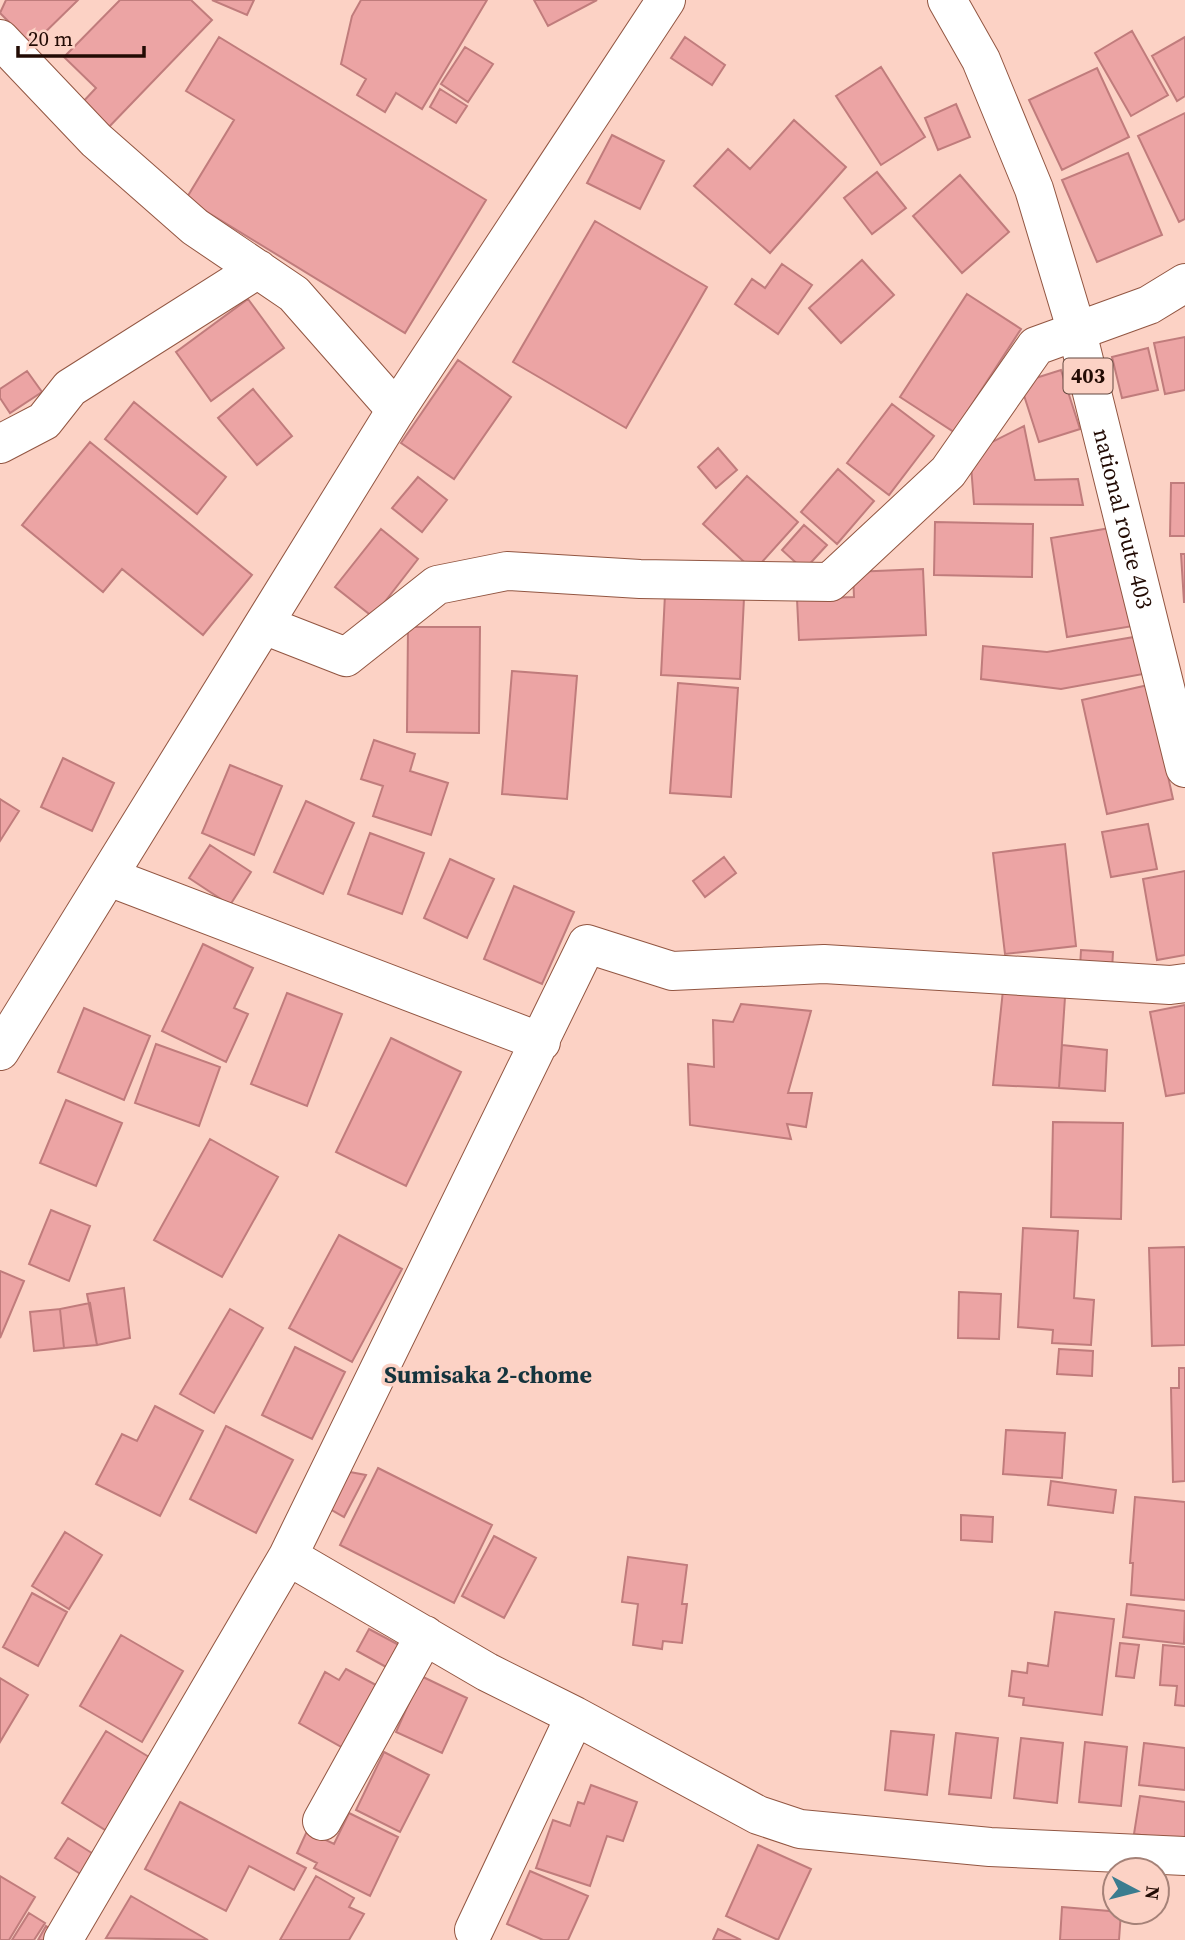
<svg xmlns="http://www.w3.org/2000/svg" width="1185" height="1940" viewBox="0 0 1185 1940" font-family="'Source Serif 4',serif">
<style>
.building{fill:#eca4a4;stroke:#c07c7c;stroke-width:2}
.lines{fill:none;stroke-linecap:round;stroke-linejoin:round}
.street-casing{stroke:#925642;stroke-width:40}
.secondary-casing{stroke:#925642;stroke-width:40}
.highway-casing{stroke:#925642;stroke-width:40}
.street{stroke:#fff;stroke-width:38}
.secondary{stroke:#fff;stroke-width:38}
.highway{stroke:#fff;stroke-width:38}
.labels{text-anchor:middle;stroke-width:7;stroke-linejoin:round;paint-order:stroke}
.shield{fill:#fcd2c5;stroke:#63473e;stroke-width:2}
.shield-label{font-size:21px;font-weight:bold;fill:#220b04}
.street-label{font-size:23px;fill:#220b04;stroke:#fcd2c5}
.neighbourhood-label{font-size:24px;font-weight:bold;fill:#15343d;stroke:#fcd2c5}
</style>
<rect width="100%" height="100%" fill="#fcd2c5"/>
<path class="building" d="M 6,0 L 78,0 L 32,45 L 0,13 Z
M 120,0 L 191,0 L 212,20 L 106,130 L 80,105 L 96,88 L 64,57 Z
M 212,0 L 254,0 L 247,15 Z
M 361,0 L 487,0 L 422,109 L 396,93 L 385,112 L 357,95 L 366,79 L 341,64 L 352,16 Z
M 534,0 L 597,0 L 548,26 Z
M 1132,31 L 1168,95 L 1131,116 L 1095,53 Z
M 219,37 L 486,200 L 405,333 L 186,199 L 234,120 L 186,91 Z
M 685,37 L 725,65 L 712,85 L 671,58 Z
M 1185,37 L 1185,96 L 1177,101 L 1152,56 Z
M 465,47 L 493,64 L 468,102 L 441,84 Z
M 881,67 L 925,137 L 881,165 L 836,96 Z
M 1097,68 L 1129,137 L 1062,170 L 1029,100 Z
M 440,89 L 467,106 L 456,123 L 430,107 Z
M 956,104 L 970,137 L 938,150 L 925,118 Z
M 1185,113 L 1185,219 L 1179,222 L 1138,136 Z
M 794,120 L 846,167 L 770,253 L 694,186 L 728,149 L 750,169 Z
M 612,135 L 664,161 L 640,209 L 587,183 Z
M 1128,153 L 1162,235 L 1097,262 L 1062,180 Z
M 877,172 L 906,208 L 872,234 L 844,198 Z
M 960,175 L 1009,232 L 962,273 L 913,216 Z
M 595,221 L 707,287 L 626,428 L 513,362 Z
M 862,260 L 894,295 L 841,343 L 809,308 Z
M 782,264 L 812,285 L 778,334 L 735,304 L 752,279 L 765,288 Z
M 967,294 L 1021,329 L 954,432 L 900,397 Z
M 248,299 L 284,348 L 211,401 L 176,352 Z
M 1185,337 L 1185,390 L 1165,394 L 1154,343 Z
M 1148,348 L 1158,390 L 1122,398 L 1112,357 Z
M 458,360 L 511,397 L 454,479 L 401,443 Z
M 1061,370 L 1080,429 L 1039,442 L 1020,383 Z
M 27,371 L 42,392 L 10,413 L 0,398 L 0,389 Z
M 253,389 L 292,436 L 257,465 L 218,418 Z
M 134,402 L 226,477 L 197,514 L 105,439 Z
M 892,404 L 934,436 L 889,495 L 847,463 Z
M 1024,426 L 1035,480 L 1078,479 L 1083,505 L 974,504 L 970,453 Z
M 90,442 L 252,575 L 203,635 L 122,569 L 103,592 L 22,525 Z
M 718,448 L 737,470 L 716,488 L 698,467 Z
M 838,469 L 874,501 L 837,544 L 801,512 Z
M 747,476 L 798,522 L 754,571 L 703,524 Z
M 418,477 L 447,500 L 422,532 L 392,508 Z
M 1171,483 L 1185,483 L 1185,536 L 1170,536 Z
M 935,522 L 1033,524 L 1032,577 L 934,575 Z
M 804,525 L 827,545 L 804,570 L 782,550 Z
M 1116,527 L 1133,626 L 1067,637 L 1051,538 Z
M 381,529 L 418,559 L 373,617 L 335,587 Z
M 1181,554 L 1185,554 L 1185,602 L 1184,602 Z
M 923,569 L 926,635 L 799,640 L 797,599 L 854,597 L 853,572 Z
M 665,594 L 744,598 L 740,679 L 661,675 Z
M 408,627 L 480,627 L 479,733 L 407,732 Z
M 1134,637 L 1143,674 L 1061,689 L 981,679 L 983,646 L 1047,652 Z
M 512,671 L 577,676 L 567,799 L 502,794 Z
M 678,683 L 738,688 L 731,797 L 670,793 Z
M 1148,685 L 1173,799 L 1107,814 L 1082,700 Z
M 374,740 L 415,754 L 410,771 L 448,783 L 431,835 L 373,816 L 383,786 L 361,779 Z
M 63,758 L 114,783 L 92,831 L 41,807 Z
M 230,765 L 282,786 L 254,855 L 202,833 Z
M 0,799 L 19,811 L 0,841 Z
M 306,801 L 354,823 L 323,894 L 274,872 Z
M 1148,824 L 1157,869 L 1111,877 L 1102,832 Z
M 370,833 L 424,853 L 402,914 L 348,894 Z
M 1065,844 L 1076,946 L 1005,954 L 993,853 Z
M 210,845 L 251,872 L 230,905 L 189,878 Z
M 724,857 L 736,873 L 705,897 L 693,881 Z
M 450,859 L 494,879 L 467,938 L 424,918 Z
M 1185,871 L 1185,955 L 1157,960 L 1143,879 Z
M 514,886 L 574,912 L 542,984 L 484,959 Z
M 203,944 L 253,968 L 234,1008 L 248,1014 L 226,1062 L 162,1031 Z
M 1081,950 L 1113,952 L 1112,970 L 1080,968 Z
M 1003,990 L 1065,997 L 1059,1088 L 993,1085 Z
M 287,993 L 342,1014 L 307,1106 L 251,1084 Z
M 741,1004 L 811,1011 L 788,1093 L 812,1093 L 806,1127 L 787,1124 L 791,1139 L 690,1125 L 688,1064 L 714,1067 L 713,1020 L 733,1022 Z
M 1185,1005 L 1185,1093 L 1166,1096 L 1150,1012 Z
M 84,1008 L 150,1036 L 124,1100 L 58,1072 Z
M 391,1038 L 461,1072 L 406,1186 L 336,1152 Z
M 156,1044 L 220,1067 L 199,1126 L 135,1103 Z
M 1062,1045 L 1107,1050 L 1105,1091 L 1059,1088 Z
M 66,1100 L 122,1123 L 96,1186 L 40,1163 Z
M 1053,1122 L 1123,1123 L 1121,1219 L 1051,1217 Z
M 210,1139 L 278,1177 L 222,1277 L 154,1240 Z
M 51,1210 L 90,1226 L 69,1281 L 29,1264 Z
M 1023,1228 L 1078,1231 L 1074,1298 L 1094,1300 L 1091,1345 L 1052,1343 L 1053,1330 L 1018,1327 Z
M 339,1235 L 402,1269 L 352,1362 L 289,1328 Z
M 1185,1247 L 1185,1345 L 1152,1346 L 1149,1248 Z
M 0,1271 L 24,1281 L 0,1338 Z
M 124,1288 L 130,1338 L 97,1345 L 87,1294 Z
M 959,1292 L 1001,1294 L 999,1339 L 958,1338 Z
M 90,1303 L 97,1345 L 64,1348 L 60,1309 Z
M 60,1309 L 64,1348 L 34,1351 L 30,1312 Z
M 230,1309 L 263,1328 L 214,1413 L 180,1394 Z
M 295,1347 L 345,1372 L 312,1439 L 262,1415 Z
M 1059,1349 L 1093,1351 L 1092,1376 L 1057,1374 Z
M 1179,1368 L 1185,1368 L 1185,1481 L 1173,1482 L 1171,1388 L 1179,1388 Z
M 155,1406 L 203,1431 L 160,1516 L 96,1484 L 122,1434 L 137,1441 Z
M 226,1426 L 293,1460 L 256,1533 L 190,1499 Z
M 1006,1430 L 1065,1433 L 1062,1478 L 1003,1474 Z
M 378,1468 L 492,1525 L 454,1603 L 340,1545 Z
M 350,1472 L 366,1475 L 344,1517 L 330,1509 Z
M 1051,1481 L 1116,1490 L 1113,1513 L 1048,1505 Z
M 1135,1497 L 1185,1502 L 1185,1600 L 1131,1595 L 1133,1563 L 1130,1563 Z
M 961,1515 L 993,1517 L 992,1542 L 961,1540 Z
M 65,1532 L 102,1555 L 69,1609 L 32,1586 Z
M 494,1536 L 536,1558 L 504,1618 L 462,1596 Z
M 628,1557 L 687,1565 L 682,1604 L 687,1604 L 682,1643 L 663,1641 L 662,1649 L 633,1645 L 638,1604 L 622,1602 Z
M 32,1593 L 67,1612 L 38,1666 L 3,1647 Z
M 1127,1604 L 1185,1611 L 1184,1644 L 1123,1637 Z
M 1055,1612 L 1114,1619 L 1102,1715 L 1023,1705 L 1024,1698 L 1009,1696 L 1012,1671 L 1027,1673 L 1028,1663 L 1048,1666 Z
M 369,1629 L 399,1645 L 388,1668 L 357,1651 Z
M 121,1635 L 183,1671 L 142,1742 L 80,1706 Z
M 1120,1643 L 1139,1645 L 1134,1678 L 1116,1676 Z
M 1163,1645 L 1185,1647 L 1185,1706 L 1175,1705 L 1177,1686 L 1160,1685 Z
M 346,1669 L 376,1685 L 345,1749 L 299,1723 L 325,1672 L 339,1680 Z
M 421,1676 L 467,1698 L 442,1753 L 396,1732 Z
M 0,1678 L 28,1695 L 0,1742 Z
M 106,1731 L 154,1760 L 110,1833 L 62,1803 Z
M 891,1731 L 934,1735 L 927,1795 L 885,1790 Z
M 956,1733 L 998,1738 L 991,1798 L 949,1794 Z
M 1021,1738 L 1063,1743 L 1057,1803 L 1014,1798 Z
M 1085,1742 L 1127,1747 L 1121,1806 L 1079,1802 Z
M 1144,1743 L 1185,1748 L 1185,1790 L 1139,1785 Z
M 384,1752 L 429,1775 L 400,1832 L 356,1810 Z
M 591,1785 L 637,1802 L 623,1841 L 607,1836 L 590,1886 L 536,1868 L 553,1820 L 570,1826 L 578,1802 L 584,1804 Z
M 1140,1796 L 1185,1802 L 1185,1841 L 1134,1834 Z
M 180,1802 L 306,1868 L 294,1890 L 249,1866 L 226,1911 L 145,1869 Z
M 349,1813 L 398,1837 L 370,1896 L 314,1868 L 317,1863 L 297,1853 L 307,1831 L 334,1844 Z
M 68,1838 L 95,1855 L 82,1875 L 55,1858 Z
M 758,1845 L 811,1869 L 778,1940 L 726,1916 Z
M 530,1871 L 588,1896 L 568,1940 L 543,1940 L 507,1924 Z
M 0,1876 L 35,1897 L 9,1940 L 0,1940 Z
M 316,1876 L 354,1898 L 349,1907 L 364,1914 L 349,1940 L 280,1940 Z
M 131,1896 L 208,1940 L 106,1938 Z
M 1062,1907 L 1121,1912 L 1119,1940 L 1060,1940 Z
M 29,1913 L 45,1923 L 34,1940 L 12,1940 Z
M 46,1926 L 54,1931 L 49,1940 L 38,1940 Z
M 718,1929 L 741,1940 L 713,1940 Z"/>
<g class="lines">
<defs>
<path id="street" d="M 0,39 L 96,140 L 195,227 L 294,294 L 396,410
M 0,444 L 44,421 L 70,388 L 258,269
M 264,625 L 346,657 L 437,585 L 507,571 L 640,579 L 830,582 L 948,472 L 1036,346 L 1149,305 L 1185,283
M 109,877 L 541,1042
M 288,1556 L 487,1672 L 575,1716 L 758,1815 L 800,1829 L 990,1847 L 1185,1856
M 322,1821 L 425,1635
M 474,1930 L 575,1716
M 63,1940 L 288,1556 L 587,944 L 672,971 L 824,964 L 1170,985 L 1185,983"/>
<path id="secondary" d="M 0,1051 L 396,410 L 666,0"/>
<g id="highway">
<path id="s1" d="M 947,0 L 981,60 L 1034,189 L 1077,332 L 1185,768"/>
</g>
</defs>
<use href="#street" class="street-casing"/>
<use href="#secondary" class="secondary-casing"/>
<use href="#highway" class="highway-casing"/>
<use href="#street" class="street"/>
<use href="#secondary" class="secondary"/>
<use href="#highway" class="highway"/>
</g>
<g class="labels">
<rect class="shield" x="1063.5" y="358.5" width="49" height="35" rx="5"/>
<g class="shield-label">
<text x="1088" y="383">403</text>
</g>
<g class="street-label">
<text dy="8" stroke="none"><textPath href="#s1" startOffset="550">national route 403</textPath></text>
</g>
<g class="neighbourhood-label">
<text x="488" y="1383">Sumisaka 2-chome</text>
</g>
</g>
<g transform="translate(1136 1891) rotate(97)"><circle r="33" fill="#fcd2c5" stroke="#a58278" stroke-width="2"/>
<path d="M0-5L12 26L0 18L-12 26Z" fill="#3b7c8f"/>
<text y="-10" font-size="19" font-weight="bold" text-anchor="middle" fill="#220b04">N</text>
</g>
<path d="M18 46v10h126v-10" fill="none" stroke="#220b04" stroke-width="3.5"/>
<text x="28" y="46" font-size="21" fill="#220b04" stroke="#fcd2c5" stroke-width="5" paint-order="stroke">20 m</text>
</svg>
